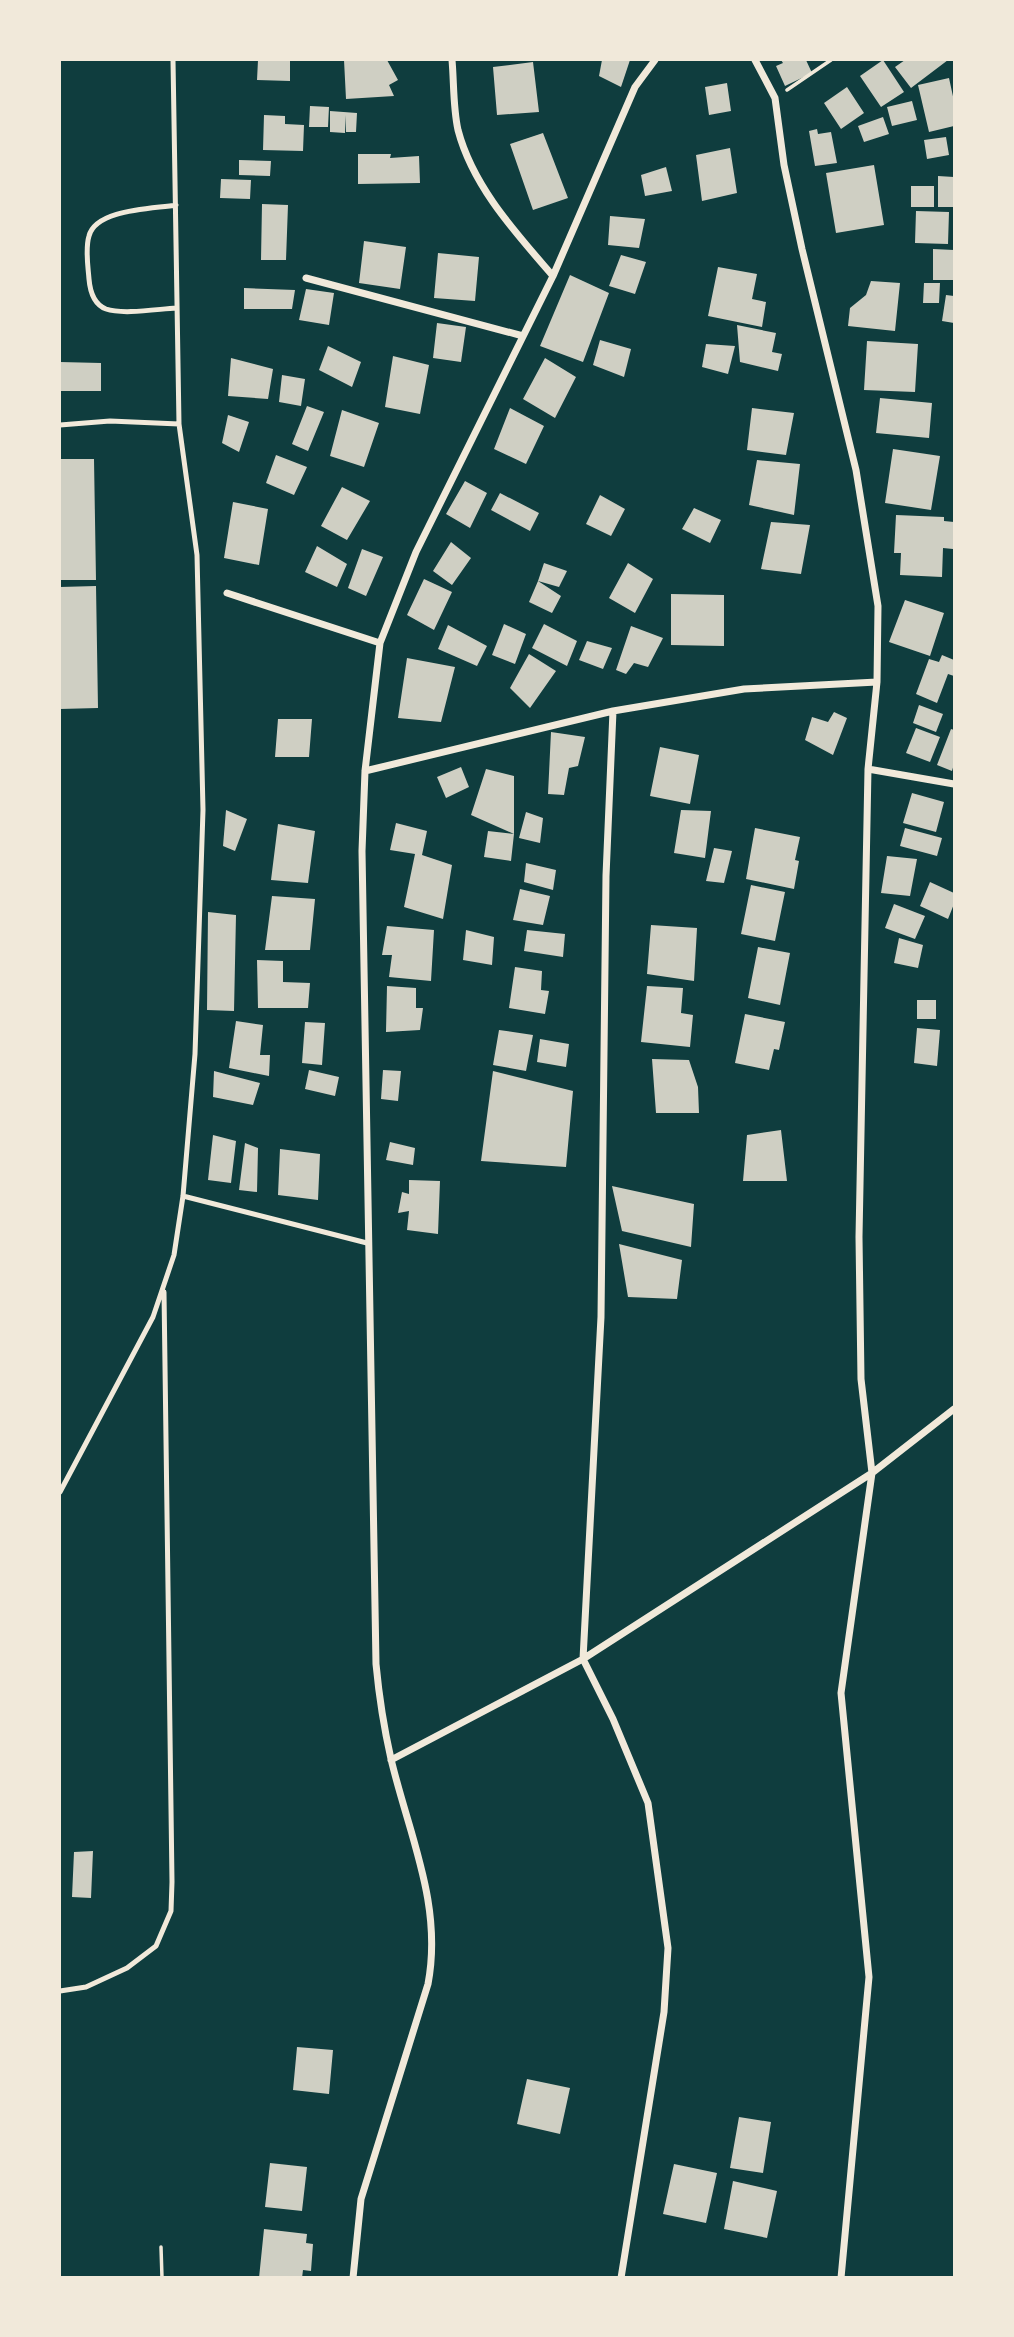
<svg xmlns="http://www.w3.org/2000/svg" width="1014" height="2337" viewBox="0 0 1014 2337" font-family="'Asap Condensed',sans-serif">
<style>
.building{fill:#cfcfc3}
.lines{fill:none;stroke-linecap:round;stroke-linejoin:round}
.path{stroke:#f1e9da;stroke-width:3.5}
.service{stroke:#f1e9da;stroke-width:5}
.minor{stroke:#f1e9da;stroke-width:7}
</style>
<rect width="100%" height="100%" fill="#0f3d3e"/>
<path class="building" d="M 258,60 L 290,60 L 290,81 L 257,80 Z
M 344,60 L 387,60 L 398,80 L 389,85 L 394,96 L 346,99 Z
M 602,60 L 630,60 L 621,87 L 599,76 Z
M 781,60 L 806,60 L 812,73 L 785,86 L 776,66 L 783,63 Z
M 883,60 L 904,92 L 881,107 L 860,76 Z
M 905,60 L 948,60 L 911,88 L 895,67 Z
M 533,62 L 539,112 L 497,115 L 493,67 Z
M 949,78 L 954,101 L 954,126 L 929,132 L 918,85 Z
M 727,83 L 731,111 L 709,115 L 705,87 Z
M 847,87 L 864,113 L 841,129 L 824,103 Z
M 912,101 L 917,120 L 892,126 L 887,107 Z
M 310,106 L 329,107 L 328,127 L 309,127 Z
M 330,111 L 357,113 L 356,132 L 346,132 L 345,115 L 345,133 L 330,132 Z
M 264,115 L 285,116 L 285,124 L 304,125 L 303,151 L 263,150 Z
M 883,117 L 889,134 L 864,142 L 858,126 Z
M 817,129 L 818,134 L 831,132 L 837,163 L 815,166 L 809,131 Z
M 543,133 L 568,198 L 533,210 L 510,144 Z
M 946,137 L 949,155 L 927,159 L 924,140 Z
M 730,148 L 737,193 L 702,201 L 696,155 Z
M 358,154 L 391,154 L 390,158 L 419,156 L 420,183 L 358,184 Z
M 239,160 L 271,161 L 270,176 L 239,175 Z
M 874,165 L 884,225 L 836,233 L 826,173 Z
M 666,167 L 672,191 L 645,196 L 641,175 Z
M 938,176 L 954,177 L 954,207 L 938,207 Z
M 221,179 L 251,180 L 250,199 L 220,198 Z
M 911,186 L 934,186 L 934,207 L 911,207 Z
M 262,204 L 288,205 L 286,260 L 261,260 Z
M 916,211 L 949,212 L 948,244 L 915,243 Z
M 610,216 L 645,219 L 639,248 L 608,245 Z
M 364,241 L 406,247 L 400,289 L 359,283 Z
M 933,249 L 954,250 L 954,280 L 933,280 Z
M 438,253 L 479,257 L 475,301 L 434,298 Z
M 621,255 L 646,262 L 635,294 L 609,286 Z
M 718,267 L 757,274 L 752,299 L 766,302 L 762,327 L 708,316 Z
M 570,275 L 609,293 L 583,362 L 540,346 Z
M 871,281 L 900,283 L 895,331 L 848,326 L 850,308 L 866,295 Z
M 924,283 L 940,283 L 939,303 L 923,303 Z
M 244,288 L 295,290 L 292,309 L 244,309 Z
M 306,289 L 334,293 L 329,325 L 299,320 Z
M 946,295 L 954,296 L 954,323 L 942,321 Z
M 437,323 L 466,327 L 461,362 L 433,358 Z
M 737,325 L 776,333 L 772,352 L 782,354 L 778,371 L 740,362 Z
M 600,340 L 631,349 L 624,377 L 593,365 Z
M 867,341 L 918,344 L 915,392 L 864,390 Z
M 706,344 L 735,346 L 728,374 L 702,367 Z
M 328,346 L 361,362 L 352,387 L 319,370 Z
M 393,356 L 429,365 L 420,414 L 385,407 Z
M 231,358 L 273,369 L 268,399 L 228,396 Z
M 545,358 L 576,377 L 555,418 L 523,399 Z
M 60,362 L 101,363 L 101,391 L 60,391 Z
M 282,375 L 305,379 L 301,406 L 279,402 Z
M 880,398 L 932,403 L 929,438 L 876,433 Z
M 307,406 L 324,412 L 308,451 L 292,444 Z
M 510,408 L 544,426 L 526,464 L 494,449 Z
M 752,408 L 794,413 L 786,455 L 747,450 Z
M 342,410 L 379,423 L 364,467 L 330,456 Z
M 228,415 L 249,422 L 239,452 L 222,443 Z
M 893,449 L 940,456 L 931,510 L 885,503 Z
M 276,455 L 307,467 L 294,495 L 266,483 Z
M 60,459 L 94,459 L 96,580 L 60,580 Z
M 757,460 L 800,464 L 794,515 L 749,505 Z
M 465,481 L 487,493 L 470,528 L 446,514 Z
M 342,487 L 370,501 L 347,540 L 321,526 Z
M 500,493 L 539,513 L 530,531 L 491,510 Z
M 600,495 L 625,509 L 611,536 L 586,524 Z
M 233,502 L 268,509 L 259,565 L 224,558 Z
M 694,508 L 721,520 L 710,543 L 682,529 Z
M 896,515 L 944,517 L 944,521 L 954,522 L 953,549 L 943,548 L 942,577 L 900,575 L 901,553 L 894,553 Z
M 771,522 L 810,525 L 801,574 L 761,569 Z
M 451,542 L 471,558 L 452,585 L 433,571 Z
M 317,546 L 347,564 L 337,587 L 305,572 Z
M 362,549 L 383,557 L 366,596 L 348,588 Z
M 544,563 L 567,571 L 559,587 L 538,581 Z
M 628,563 L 653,579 L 635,613 L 609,598 Z
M 424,579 L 452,592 L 434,630 L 407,615 Z
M 538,581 L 561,596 L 552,613 L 529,602 Z
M 96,586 L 98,708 L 60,709 L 60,587 Z
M 671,594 L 724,595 L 724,646 L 671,645 Z
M 905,600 L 944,613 L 930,656 L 889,642 Z
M 504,624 L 526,634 L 515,664 L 492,655 Z
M 544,624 L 577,641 L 567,666 L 532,648 Z
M 448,625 L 487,646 L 477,666 L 438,649 Z
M 631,626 L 663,638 L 648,667 L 634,663 L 626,674 L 616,670 Z
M 587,641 L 612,648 L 603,669 L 579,660 Z
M 529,654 L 556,671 L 530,708 L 510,688 Z
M 942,655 L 954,660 L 954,676 L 948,674 L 937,703 L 916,694 L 929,659 L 939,662 Z
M 407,658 L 455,667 L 441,722 L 398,718 Z
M 919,705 L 943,714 L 936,732 L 913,723 Z
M 834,712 L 847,718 L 833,755 L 805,740 L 812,717 L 828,722 Z
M 278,719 L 312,719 L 309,757 L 275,757 Z
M 916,728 L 940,737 L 930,762 L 906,753 Z
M 951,729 L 954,730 L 954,764 L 952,771 L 937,765 Z
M 551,732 L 585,737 L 578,766 L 569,768 L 564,795 L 548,794 Z
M 660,747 L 699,755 L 690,804 L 650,796 Z
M 461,767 L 469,787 L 446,798 L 437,777 Z
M 486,769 L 514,776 L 514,834 L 471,815 Z
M 912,793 L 944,802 L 936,832 L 903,823 Z
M 226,810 L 247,819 L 235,851 L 223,846 Z
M 681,810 L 711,811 L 705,858 L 674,853 Z
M 526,812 L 543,818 L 540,843 L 519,838 Z
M 396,823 L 427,831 L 422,855 L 452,865 L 443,919 L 404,907 L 415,854 L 390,850 Z
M 278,824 L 315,831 L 308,883 L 271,880 Z
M 755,828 L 800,837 L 795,860 L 799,861 L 794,889 L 746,879 Z
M 905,828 L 942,838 L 937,856 L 900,846 Z
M 488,831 L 514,834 L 511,861 L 484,857 Z
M 714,848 L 732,851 L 724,883 L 706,881 Z
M 887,856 L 917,859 L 910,896 L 881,893 Z
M 526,863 L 556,870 L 553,890 L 524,882 Z
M 930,882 L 954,893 L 954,904 L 948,919 L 920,906 Z
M 751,885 L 785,892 L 775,941 L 741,934 Z
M 520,889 L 550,896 L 543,925 L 513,920 Z
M 272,896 L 315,899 L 310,950 L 265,950 Z
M 894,904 L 925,916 L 915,939 L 885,928 Z
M 208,912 L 236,915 L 234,1011 L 207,1010 Z
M 651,925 L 697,928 L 694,981 L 647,974 Z
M 387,926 L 434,930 L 431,981 L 389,977 L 392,955 L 382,955 Z
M 466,930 L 494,937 L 492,965 L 463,960 Z
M 527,930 L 565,934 L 563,957 L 524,951 Z
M 899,938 L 923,945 L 918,968 L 894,963 Z
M 758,947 L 790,953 L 780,1005 L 748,998 Z
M 257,960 L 283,961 L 283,982 L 310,983 L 308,1008 L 258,1008 Z
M 515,967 L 542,971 L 541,990 L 549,991 L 545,1014 L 509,1008 Z
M 387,986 L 416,988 L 416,1008 L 423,1008 L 420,1030 L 386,1032 Z
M 647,986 L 683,988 L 681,1013 L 693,1015 L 690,1047 L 641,1042 Z
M 917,1000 L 936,1000 L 936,1019 L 917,1019 Z
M 745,1014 L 785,1022 L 779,1050 L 774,1049 L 769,1070 L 735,1063 Z
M 236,1021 L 263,1025 L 260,1055 L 270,1055 L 269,1076 L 229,1068 Z
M 305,1022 L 325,1023 L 322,1065 L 302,1063 Z
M 917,1028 L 940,1030 L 937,1066 L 914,1063 Z
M 499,1030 L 533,1035 L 526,1071 L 493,1065 Z
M 540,1039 L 569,1044 L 566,1067 L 537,1062 Z
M 652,1059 L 689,1060 L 698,1087 L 699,1113 L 656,1113 Z
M 309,1070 L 339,1077 L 335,1096 L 305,1089 Z
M 383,1070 L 401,1071 L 398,1101 L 381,1099 Z
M 214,1071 L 260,1083 L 253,1105 L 213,1097 Z
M 493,1071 L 573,1091 L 566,1167 L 481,1161 Z
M 781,1130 L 787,1181 L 743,1181 L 747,1135 Z
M 213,1135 L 236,1141 L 231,1183 L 208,1180 Z
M 390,1142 L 415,1148 L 413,1165 L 386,1160 Z
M 245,1143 L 258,1148 L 257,1192 L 239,1190 Z
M 280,1149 L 320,1154 L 318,1200 L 278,1195 Z
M 409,1180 L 440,1181 L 438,1234 L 407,1230 L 409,1211 L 398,1213 L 402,1192 L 409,1194 Z
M 612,1186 L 694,1204 L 691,1247 L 622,1231 Z
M 619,1244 L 682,1260 L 677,1299 L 628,1297 Z
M 93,1851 L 91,1898 L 72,1897 L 74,1852 Z
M 297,2047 L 333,2050 L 329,2094 L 293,2090 Z
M 527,2079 L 570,2088 L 560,2134 L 517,2124 Z
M 739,2117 L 771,2122 L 763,2173 L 730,2168 Z
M 270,2163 L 307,2167 L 302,2211 L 265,2207 Z
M 674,2164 L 717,2173 L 706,2223 L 663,2214 Z
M 733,2181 L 777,2191 L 767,2238 L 724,2229 Z
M 264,2229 L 307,2234 L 306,2243 L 313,2244 L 311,2271 L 303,2270 L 302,2278 L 259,2278 Z"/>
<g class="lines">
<path class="path" d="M 787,90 L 831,60
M 161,2247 L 162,2278"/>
<path class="service" d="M 176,205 C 153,209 96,209 89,236 C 85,249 88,266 89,279 C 90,291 93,304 106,309 C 123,315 158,309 176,308
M 60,425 L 110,421 L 179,424
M 183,1196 L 367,1243
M 60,1492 L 153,1317 L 174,1255 L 183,1196 L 195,1054 L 203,810 L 197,555 L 179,424 L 173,60
M 60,1991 L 86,1987 L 127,1968 L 156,1946 L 171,1911 L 172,1882 L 164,1292"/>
<path class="minor" d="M 755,60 L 775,98 L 784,165 L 802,249 L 856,470 L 878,606 L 877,682 L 868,769 L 859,1237 L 861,1379 L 872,1473 L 841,1693 L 869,1977 L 841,2278
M 553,276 L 635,87 L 655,60
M 306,278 L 523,336
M 227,593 L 380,643
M 868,769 L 954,784
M 365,771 L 613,711
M 391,1760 L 583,1659 L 872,1473 L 954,1409
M 353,2278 L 361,2199 L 428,1984 C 443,1905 409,1835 391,1759 C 384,1728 379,1696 376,1664 L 362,851 L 365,771 L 380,643 L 416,552 L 553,276 C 516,233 473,187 458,130 C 453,108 454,82 452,60
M 621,2278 L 664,2012 L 668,1948 L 648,1803 L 613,1719 L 583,1659 L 601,1317 L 606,876 L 613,711 L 744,689 L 877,682"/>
</g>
<rect width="1014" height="2337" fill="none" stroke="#f1e9da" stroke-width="122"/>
</svg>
